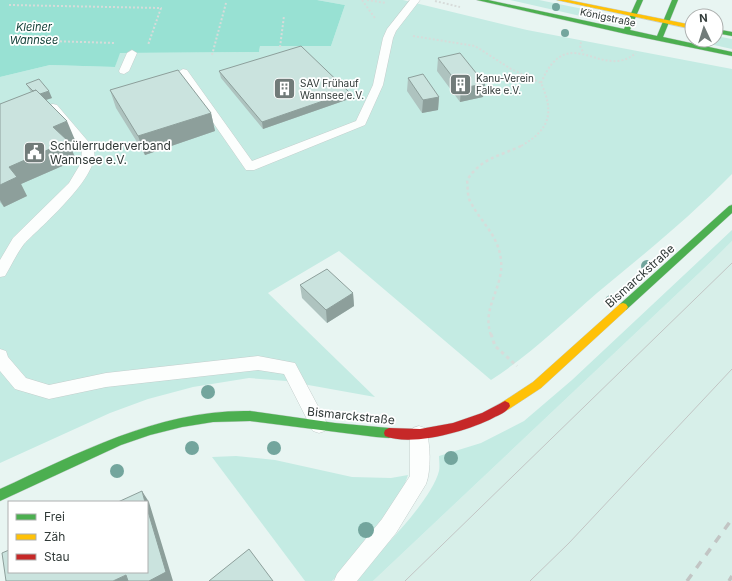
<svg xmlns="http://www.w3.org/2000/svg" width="732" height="581" viewBox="0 0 732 581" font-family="Inter,sans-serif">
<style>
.built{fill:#d7efe9}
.green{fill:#c4ebe3}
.water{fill:#98e1d3}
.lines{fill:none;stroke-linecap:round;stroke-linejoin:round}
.lane-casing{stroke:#c4cfcd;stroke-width:1}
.fast-casing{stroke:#c4cfcd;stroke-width:1}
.slow-casing{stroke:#c4cfcd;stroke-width:1}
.jam-casing{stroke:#c4cfcd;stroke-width:1}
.path-far2{stroke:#d7dcda;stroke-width:2;stroke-dasharray:2 2;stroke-linecap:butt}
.path-far1{stroke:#d7dcda;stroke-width:2.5;stroke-dasharray:3 3;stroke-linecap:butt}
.path{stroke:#d7dcda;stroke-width:3;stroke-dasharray:3.5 3.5;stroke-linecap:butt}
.lane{fill:#fcfefd;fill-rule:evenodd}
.fast{fill:#4caf50;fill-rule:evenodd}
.slow{fill:#ffc107;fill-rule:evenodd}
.jam{fill:#c62828;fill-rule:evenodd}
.tram{stroke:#c2c5c4;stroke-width:1}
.rail{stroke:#c2c5c4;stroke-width:3.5;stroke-dasharray:8 8;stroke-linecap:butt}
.tree{fill:#73a59d}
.wall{fill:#aec3bf}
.shaded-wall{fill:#8d9f9b}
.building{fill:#cae3de;stroke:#8d9f9b}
.labels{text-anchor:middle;stroke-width:3.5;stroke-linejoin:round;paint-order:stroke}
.far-street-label{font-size:10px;fill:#313a38;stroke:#fff}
.far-poi-label{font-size:10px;fill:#313a38;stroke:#fff;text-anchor:start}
.far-water-label{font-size:11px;font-style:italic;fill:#134038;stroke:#fff}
.poi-label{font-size:12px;fill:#313a38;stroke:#fff;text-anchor:start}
.street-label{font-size:12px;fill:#313a38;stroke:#fff}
</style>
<rect width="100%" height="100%" fill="#e8f5f2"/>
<path class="built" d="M 732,241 L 732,581 L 373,581 L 714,259 Z"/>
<path class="green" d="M 317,0 L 403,0 L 527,30 L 732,69 L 732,174 C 690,217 643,255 597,293 C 564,322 527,357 491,380 L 339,251 L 268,293 L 375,397 L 286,381 L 249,378 L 193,387 L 148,399 L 110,413 L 0,463 L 0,77 L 50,65 L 115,67 L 119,53 L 259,52 L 260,46 L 331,46 L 345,5 Z
M 510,0 L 539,0 L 588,10 L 585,17 Z
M 716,36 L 732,39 L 732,49 L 705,43 L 705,40 L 716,40 Z
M 732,230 L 732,241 L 714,259 L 373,581 L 352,581 C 376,555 430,504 439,471 C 440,466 439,460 439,456 L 481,443 L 524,421 L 572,380 Z
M 236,456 L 275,460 L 352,477 L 391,478 L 408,475 L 402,492 L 350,563 L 332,581 L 305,581 L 212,457 Z"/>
<path class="water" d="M 0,0 L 317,0 L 345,5 L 331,46 L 260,46 L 259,52 L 120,53 L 115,67 L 50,65 L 0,77 Z"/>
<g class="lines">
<defs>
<path id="lane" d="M 410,0 L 420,0 L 396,31 L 393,38 L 383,85 L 365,125 L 254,170 L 246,170 L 178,72 L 183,69 L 187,70 L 252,161 L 356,121 L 373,85 L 383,38 L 387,29 Z
M 132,50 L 137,53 L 129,71 L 124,74 L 120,73 L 119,71 L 127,53 Z
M 53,104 L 57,105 L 92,146 C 108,170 39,228 24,244 C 17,253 11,266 5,276 L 0,277 L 0,260 L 13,238 L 69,183 L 81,163 L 82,149 L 47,107 L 49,105 Z
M 0,349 L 6,351 L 8,357 L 26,378 L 49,385 L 106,373 L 258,356 L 295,363 L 328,425 L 325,431 L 319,433 L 313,431 L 284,374 L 258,370 L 106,387 L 49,399 L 15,389 L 0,371 Z
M 419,426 L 425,428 C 431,441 431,472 426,484 L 396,533 L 357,581 L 334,581 L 337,574 L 382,519 L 410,476 L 410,434 L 413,428 Z"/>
<path id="fast" d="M 477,0 L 488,0 L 624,29 L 637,0 L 643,0 L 630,30 L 657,36 L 672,0 L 678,0 L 663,37 L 732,52 L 732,56 L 626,34 Z
M 716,29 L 732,32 L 732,36 L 716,33 Z
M 732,205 L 732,213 L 626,310 L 620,310 L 618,307 L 620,304 L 729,206 Z
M 250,411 L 335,423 L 389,428 L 393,430 L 394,433 L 393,436 L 389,438 L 376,437 L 250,421 L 213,422 L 182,427 L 150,435 L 121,445 L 0,501 L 0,489 C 79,453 160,409 250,411 Z"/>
<path id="slow" d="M 557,0 L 568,0 L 692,25 L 692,29 Z
M 623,303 L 626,304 L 628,307 L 626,310 L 541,388 L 509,409 L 505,411 L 501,409 L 500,406 L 501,403 L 533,382 L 620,304 Z"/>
<path id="jam" d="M 505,401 L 509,403 L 510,406 C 507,412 499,415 493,418 C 468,431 412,447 385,436 L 384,433 L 385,430 L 389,428 L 420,429 L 453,423 L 482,413 Z"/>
</defs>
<use href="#lane" class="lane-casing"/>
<use href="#fast" class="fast-casing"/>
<use href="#slow" class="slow-casing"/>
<use href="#jam" class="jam-casing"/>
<path class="path-far2" d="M 362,0 L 375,18
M 367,0 L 386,3
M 435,1 L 460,7
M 9,5 L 161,8 L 148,45
M 413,36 L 475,46 L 511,69 L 541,83 C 554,112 551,129 521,146
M 16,40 L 115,43
M 581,42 L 580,46 L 583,52
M 280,47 L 284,16
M 212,55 L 226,3
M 541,83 C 568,19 601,82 636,53"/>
<path class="path-far1" d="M 491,335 C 481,308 504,288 501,260 C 498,234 481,223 470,201 C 467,196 468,186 467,180 C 482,157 501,156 523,145"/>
<path class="path" d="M 491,334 L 495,346 L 517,366"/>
<use href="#lane" class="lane"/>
<use href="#fast" class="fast"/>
<use href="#slow" class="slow"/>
<use href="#jam" class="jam"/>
<path class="tram" d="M 405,581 L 732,263
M 530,581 L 569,543 L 732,369"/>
<path class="rail" d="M 687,581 L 732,519
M 729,581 L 732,576"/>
</g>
<g class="tree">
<circle cx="556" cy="7" r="4"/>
<circle cx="565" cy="33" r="4"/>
<circle cx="647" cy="266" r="6"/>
<circle cx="611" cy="301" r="6"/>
<circle cx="208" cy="392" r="7"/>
<circle cx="192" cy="448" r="7"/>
<circle cx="274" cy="448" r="7"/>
<circle cx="451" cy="458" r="7"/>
<circle cx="117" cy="471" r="7"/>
<circle cx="366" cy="530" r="8"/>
</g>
<path class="wall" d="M 438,58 L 485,84 L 483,97 L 460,102 L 437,71 Z
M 219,71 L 349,92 L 349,99 L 263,129 L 221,78 Z
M 408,78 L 439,97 L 438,110 L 422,113 L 407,91 Z
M 26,84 L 52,98 L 46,100 L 75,140 L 69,143 L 76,160 L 21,184 L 27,196 L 4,207 L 0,202 L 0,104 L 31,92 Z
M 110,90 L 211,113 L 215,131 L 145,155 L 116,108 Z
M 300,285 L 353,293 L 354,306 L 327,323 L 302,298 Z"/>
<path class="shaded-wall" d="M 485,84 L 483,97 L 460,102 L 461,88 Z
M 49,91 L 52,98 L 39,102 L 36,95 Z
M 349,92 L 349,99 L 263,129 L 262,122 Z
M 439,97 L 438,110 L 422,113 L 423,100 Z
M 211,113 L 215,131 L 145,155 L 138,136 Z
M 67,121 L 75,140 L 69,143 L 76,160 L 21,184 L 27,196 L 4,207 L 0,200 L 0,185 L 9,167 L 53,127 Z
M 353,293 L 354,306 L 327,323 L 326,310 Z
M 142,491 L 149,502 L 173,581 L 149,581 L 147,502 L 145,502 Z
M 126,575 L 132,581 L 113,581 Z"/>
<path class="building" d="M 301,46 L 349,92 L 262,122 L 219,71 Z
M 460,53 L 485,84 L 461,88 L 438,58 Z
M 178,70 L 211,113 L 138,136 L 110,90 Z
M 423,74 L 439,97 L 423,100 L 408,78 Z
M 39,79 L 49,91 L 40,94 L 36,90 L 33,91 L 26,84 Z
M 36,90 L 67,121 L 53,127 L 68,141 L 9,167 L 17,177 L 0,185 L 0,104 Z
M 327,269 L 353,293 L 326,310 L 300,285 Z
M 142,491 L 145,502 L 118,502 Z
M 147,508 L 166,572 L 149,581 L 128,581 L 126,575 L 113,581 L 6,581 L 2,553 L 9,550 L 9,572 L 147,572 Z
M 249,549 L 273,581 L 209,581 Z"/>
<defs>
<symbol id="building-square" viewBox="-11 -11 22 22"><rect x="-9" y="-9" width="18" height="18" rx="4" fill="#717b79" stroke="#fff"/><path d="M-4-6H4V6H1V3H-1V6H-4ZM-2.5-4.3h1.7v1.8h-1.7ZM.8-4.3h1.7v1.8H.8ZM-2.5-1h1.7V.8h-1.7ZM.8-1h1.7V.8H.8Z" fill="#fff"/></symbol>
<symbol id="civic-square" viewBox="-11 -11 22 22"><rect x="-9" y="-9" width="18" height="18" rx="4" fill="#717b79" stroke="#fff"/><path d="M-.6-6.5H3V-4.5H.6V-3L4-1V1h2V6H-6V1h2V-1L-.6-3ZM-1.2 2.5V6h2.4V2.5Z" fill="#fff"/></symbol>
</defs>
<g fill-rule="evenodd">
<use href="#building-square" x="448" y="72" width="25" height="25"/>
<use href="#building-square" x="272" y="76" width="25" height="25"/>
<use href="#civic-square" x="22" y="140" width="25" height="25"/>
</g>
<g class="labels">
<g class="far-street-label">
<text transform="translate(608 17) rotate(12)" y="4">Königstraße</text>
</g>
<g class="far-poi-label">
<text x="476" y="82">Kanu-Verein<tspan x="476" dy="12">Falke e.V.</tspan></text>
<text x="300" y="87">SAV Frühauf<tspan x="300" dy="12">Wannsee e.V.</tspan></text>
</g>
<g class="far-water-label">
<text x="34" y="31">Kleiner<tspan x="34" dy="13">Wannsee</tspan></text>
</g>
<g class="poi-label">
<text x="50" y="150">Schülerruderverband<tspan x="50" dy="14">Wannsee e.V.</tspan></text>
</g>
<g class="street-label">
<text transform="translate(640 276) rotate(-42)" y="4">Bismarckstraße</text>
<text transform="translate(351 416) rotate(6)" y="4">Bismarckstraße</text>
</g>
</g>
<rect x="8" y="501" width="140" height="72" fill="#ffffff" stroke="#adb0af"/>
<rect x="16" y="514" width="20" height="6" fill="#4caf50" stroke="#adb0af"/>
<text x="44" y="521" font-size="12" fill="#313a38">Frei</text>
<rect x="16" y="534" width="20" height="6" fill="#ffc107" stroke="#adb0af"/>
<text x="44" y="541" font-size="12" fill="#313a38">Zäh</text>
<rect x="16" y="554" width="20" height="6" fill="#c62828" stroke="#adb0af"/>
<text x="44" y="561" font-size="12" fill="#313a38">Stau</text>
<g transform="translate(704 28) rotate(356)"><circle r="19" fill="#ffffff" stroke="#adb0af"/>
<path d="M0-3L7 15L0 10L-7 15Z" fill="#717b79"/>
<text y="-6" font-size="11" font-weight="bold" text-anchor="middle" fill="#313a38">N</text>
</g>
</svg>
